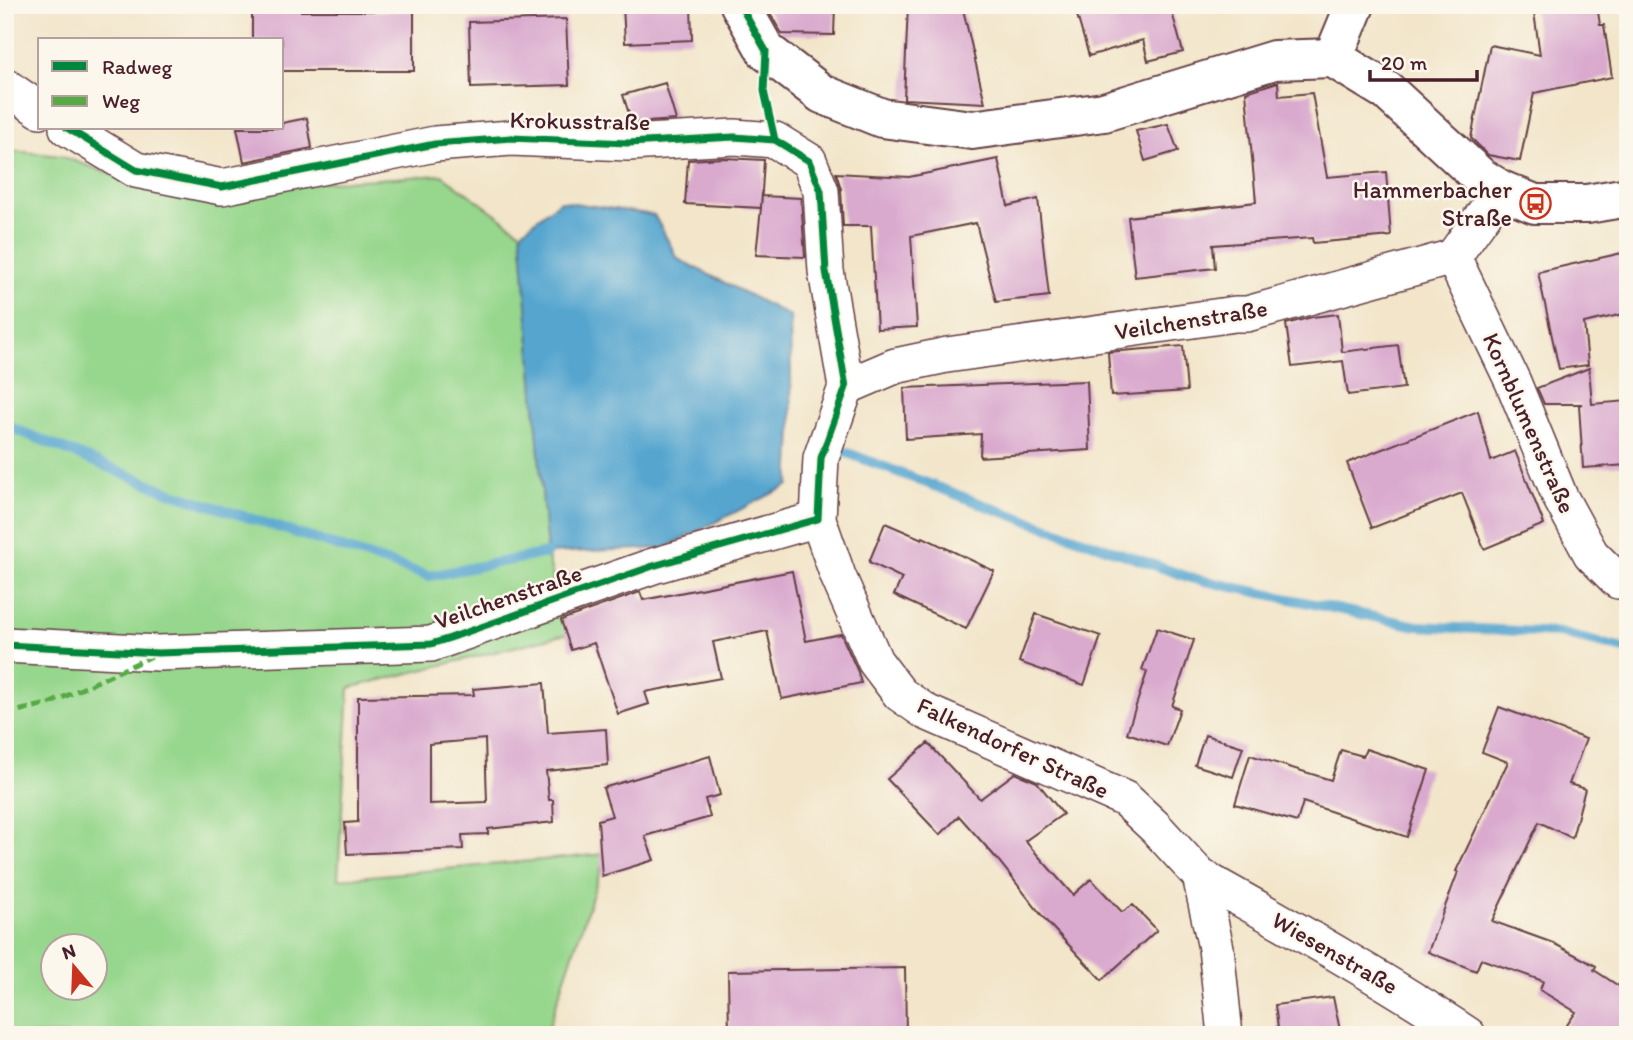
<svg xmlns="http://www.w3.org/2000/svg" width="1633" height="1040" viewBox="0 0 1633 1040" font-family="Itim,sans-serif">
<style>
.green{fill:#97d78d;stroke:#707b5c;stroke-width:2;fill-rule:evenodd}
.water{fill:#55a5cf;stroke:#50627d;stroke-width:2}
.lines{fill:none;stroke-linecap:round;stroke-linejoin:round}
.stream{stroke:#55a5cf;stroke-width:10}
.building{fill:#d9a9ce;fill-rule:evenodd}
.street-casing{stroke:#633d43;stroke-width:38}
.secondary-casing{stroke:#633d43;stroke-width:42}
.street{stroke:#fff;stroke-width:35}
.secondary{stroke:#fff;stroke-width:38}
.quiet{stroke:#57aa44;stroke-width:5;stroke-dasharray:10 5;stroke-linecap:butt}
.cycleway-casing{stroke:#fbf7ec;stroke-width:11}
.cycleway{stroke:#00873e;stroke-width:7}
.labels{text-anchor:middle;stroke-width:5;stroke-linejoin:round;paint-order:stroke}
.street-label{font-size:24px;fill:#4a1f2b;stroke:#fbf7ec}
.poi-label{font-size:24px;fill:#4a1f2b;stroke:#fbf7ec;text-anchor:end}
</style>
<rect width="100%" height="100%" fill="#fbf7ec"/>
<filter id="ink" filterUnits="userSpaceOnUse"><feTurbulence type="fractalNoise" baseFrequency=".0143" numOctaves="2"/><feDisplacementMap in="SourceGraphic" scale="14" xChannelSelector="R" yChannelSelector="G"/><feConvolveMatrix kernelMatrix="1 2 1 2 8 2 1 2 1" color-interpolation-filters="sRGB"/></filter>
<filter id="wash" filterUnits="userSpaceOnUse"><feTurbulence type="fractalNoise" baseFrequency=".00686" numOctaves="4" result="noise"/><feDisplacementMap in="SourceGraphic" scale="28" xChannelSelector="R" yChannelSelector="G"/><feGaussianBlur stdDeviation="1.57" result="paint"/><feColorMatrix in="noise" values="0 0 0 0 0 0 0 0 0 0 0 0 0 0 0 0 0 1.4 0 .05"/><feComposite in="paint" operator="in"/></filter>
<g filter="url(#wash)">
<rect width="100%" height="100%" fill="#f2e5c9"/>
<path class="green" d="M 5,150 L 61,156 L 160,192 L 442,175 L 521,232 L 547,553 L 567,634 L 349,688 L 338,879 L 606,854 L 546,1035 L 5,1035 ZM 52,946 L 94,946 L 94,988 L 52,988 Z"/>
<path class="water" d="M 560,201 L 654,215 L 678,259 L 790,316 L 792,432 L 789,485 L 664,548 L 547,553 L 521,232 Z"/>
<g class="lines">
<path class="stream" d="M 5,425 L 169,492 L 429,576 L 547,553
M 845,452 L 992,508 L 1191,578 L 1417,626 L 1559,633 L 1628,650"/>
</g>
<g id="blocks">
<path class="building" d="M 252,5 L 300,5 L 301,11 L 414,11 L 414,71 L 282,71 L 282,40 L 252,40 Z
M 623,5 L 691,5 L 692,40 L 625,43 Z
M 765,5 L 835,5 L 834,35 L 782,34 Z
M 908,5 L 962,5 L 985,103 L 904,99 Z
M 1074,5 L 1170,5 L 1183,52 L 1148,61 L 1143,40 L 1089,56 Z
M 1533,5 L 1597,5 L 1600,25 L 1604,25 L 1612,77 L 1534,93 L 1520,161 L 1488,155 L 1471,138 L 1490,45 L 1540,55 Z
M 566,19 L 569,85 L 471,88 L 469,22 Z
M 1278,82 L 1279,96 L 1312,93 L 1327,177 L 1386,172 L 1391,236 L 1313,243 L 1312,238 L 1213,245 L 1215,268 L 1135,277 L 1128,217 L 1256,202 L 1246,92 Z
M 665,83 L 676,120 L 632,123 L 623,95 Z
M 307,118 L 312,148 L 244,162 L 237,128 L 282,128 L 282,123 Z
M 1168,124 L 1178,151 L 1145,161 L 1136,131 Z
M 724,158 L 764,160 L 761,207 L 762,196 L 801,198 L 805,257 L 756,255 L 761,208 L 685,204 L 688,160 Z
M 998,159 L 1008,206 L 1038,199 L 1049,296 L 996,302 L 976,223 L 911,236 L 917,327 L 877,329 L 871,226 L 843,226 L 841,189 L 836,173 L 909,177 Z
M 1622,253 L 1628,276 L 1628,313 L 1584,323 L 1588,365 L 1559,369 L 1538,272 Z
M 1338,314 L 1342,352 L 1398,345 L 1404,388 L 1348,395 L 1343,361 L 1292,367 L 1286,324 L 1312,317 Z
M 1183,346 L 1187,391 L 1111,396 L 1108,352 Z
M 1589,368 L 1592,404 L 1628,401 L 1628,465 L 1583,468 L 1579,405 L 1582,404 L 1544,404 L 1537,388 Z
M 1087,381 L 1090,450 L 980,457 L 981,434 L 906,439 L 904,388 Z
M 1478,411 L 1491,461 L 1515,451 L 1544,524 L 1484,549 L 1462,493 L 1372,528 L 1347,463 Z
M 885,523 L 922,539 L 923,537 L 994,571 L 966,629 L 894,595 L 902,578 L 869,562 Z
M 792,571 L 806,641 L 841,634 L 858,672 L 861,683 L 782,699 L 767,631 L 713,642 L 721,678 L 645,692 L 649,704 L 618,714 L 594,643 L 571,650 L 561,620 L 640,592 L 643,600 Z
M 1036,614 L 1101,636 L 1084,685 L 1019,662 Z
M 1157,628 L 1194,640 L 1172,706 L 1180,709 L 1167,746 L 1127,733 L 1147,672 L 1142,670 Z
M 544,683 L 548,733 L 606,729 L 608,765 L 546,771 L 549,800 L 553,800 L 554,822 L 488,829 L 488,834 L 462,835 L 463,849 L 347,854 L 345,823 L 358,822 L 358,697 L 474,695 L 473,689 ZM 485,739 L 487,802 L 429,804 L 429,744 Z
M 1499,707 L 1586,739 L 1569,784 L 1585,789 L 1572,838 L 1539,822 L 1492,921 L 1553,943 L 1596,966 L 1594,970 L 1628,992 L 1628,1035 L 1560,1035 L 1576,1012 L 1540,990 L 1543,981 L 1481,959 L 1476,971 L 1428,952 L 1458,872 L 1456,871 L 1508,762 L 1482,752 Z
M 1205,735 L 1243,747 L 1233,777 L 1195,765 Z
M 928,743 L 980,799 L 1015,773 L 1037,782 L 1063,814 L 1025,841 L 1073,895 L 1091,879 L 1122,912 L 1133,905 L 1157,930 L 1102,980 L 1047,922 L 998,860 L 959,816 L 940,835 L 887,779 Z
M 1366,749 L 1429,770 L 1407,837 L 1303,802 L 1297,822 L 1235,804 L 1250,755 L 1331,780 L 1341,750 L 1363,756 Z
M 710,756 L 720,795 L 705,799 L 710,817 L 645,836 L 654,860 L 602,876 L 598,820 L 612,816 L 603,788 Z
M 905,968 L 906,1035 L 729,1035 L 728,971 Z
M 1333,997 L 1341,1035 L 1279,1035 L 1275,1005 Z"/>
</g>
</g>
<g filter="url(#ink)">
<use href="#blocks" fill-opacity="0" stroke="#633d43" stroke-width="2"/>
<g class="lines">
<defs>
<path id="street" d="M 5,86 L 40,110
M 67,128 L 136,170 L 222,187 L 435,144 L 511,138 L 628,143 L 734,137 L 775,140 L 809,161 L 821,191 L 826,271 L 846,387 L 821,458 L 818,519 L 838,576 L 875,661 L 900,694 L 926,712 L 1125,799 L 1155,827 L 1200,876 L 1216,948 L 1225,1035
M 1453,257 L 1513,382 L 1560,497 L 1591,554 L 1618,581
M 846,387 L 895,366 L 947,355 L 1235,314 L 1247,314 L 1453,257 L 1501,190
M 5,645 L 158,653 L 431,644 L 653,566 L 818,519
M 1200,876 C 1291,927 1381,977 1468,1035"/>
<path id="secondary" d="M 740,5 L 766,51 L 822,94 L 882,118 L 972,130 L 1104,112 L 1274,60 L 1333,58
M 1333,58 L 1387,91 L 1480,177 L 1501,190 L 1535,204 L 1587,204 L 1628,197
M 1333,58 L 1355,5"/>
</defs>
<use href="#street" class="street-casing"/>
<use href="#secondary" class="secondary-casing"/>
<use href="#street" class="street"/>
<use href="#secondary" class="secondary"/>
<path class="quiet" d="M 5,714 L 51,703 L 152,656"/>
<defs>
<path id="cycleway" d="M 740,5 L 766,51 L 764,91 L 775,140
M 5,645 L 158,653 L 431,644 L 450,638 L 653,566 L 818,519 L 821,458 L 846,387 L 826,271 L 821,191 L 809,161 L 775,140 L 734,137 L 628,143 L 511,138 L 435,144 L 222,187 L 136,170 L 67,128"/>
</defs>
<use href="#cycleway" class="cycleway-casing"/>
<use href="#cycleway" class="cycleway"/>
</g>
</g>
<defs>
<symbol id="bus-ring" viewBox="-11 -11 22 22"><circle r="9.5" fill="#fbf7ec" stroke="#c8321e" stroke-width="1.5"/><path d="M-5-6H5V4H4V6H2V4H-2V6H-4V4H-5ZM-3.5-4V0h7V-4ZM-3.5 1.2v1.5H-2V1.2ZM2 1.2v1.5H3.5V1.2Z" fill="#c8321e"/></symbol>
</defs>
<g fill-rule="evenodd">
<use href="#bus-ring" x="1518" y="186" width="35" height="35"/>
</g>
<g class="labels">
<g class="street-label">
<text transform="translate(580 121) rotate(1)" y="8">Krokusstraße</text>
<text transform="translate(1191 320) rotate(-9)" y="8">Veilchenstraße</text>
<text transform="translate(1529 423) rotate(66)" y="8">Kornblumenstraße</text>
<text transform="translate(508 597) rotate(-19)" y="8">Veilchenstraße</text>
<text transform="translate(1013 748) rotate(25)" y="8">Falkendorfer Straße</text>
<text transform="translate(1335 953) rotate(30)" y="8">Wiesenstraße</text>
</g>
<g class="poi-label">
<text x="1512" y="198">Hammerbacher<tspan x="1512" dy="28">Straße</tspan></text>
</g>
</g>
<rect width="1633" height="1040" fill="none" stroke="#fbf7ec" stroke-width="28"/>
<rect x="38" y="38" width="245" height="91" fill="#fbf7ec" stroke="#b4a19f" stroke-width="2"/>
<rect x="52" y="61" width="35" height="10" fill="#00873e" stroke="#b4a19f" stroke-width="2"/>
<text x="102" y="74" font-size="21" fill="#4a1f2b">Radweg</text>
<rect x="52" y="96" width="35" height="10" fill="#57aa44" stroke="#b4a19f" stroke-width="2"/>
<text x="102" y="108" font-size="21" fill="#4a1f2b">Weg</text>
<g transform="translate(74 967) rotate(341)"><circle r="33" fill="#fbf7ec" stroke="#b4a19f" stroke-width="2"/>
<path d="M0-5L12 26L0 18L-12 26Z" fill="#c8321e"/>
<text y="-10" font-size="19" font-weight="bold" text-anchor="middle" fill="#4a1f2b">N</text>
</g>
<path d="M1370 70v10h107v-10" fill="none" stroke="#4a1f2b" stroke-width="3.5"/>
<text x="1381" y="70" font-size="21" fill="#4a1f2b" stroke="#fbf7ec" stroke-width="5" paint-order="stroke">20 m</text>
</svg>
